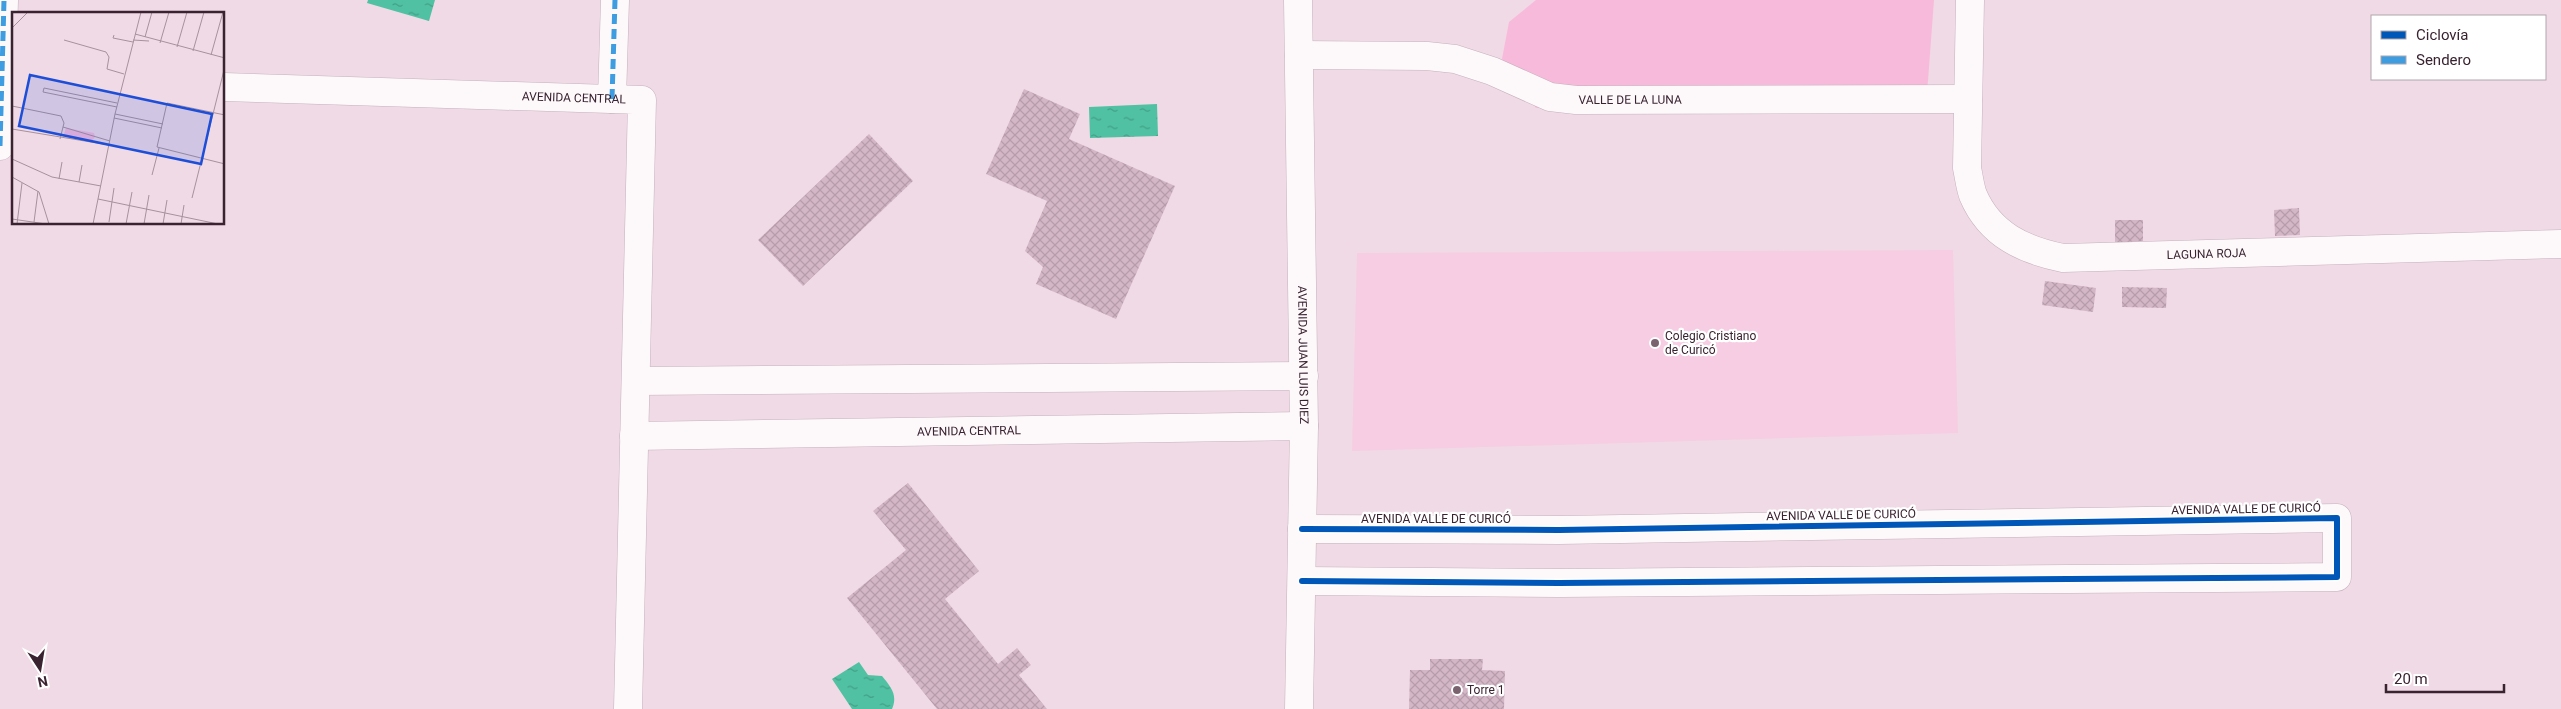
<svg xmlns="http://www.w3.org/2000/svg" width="2561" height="709" viewBox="0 0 2561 709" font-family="Roboto,sans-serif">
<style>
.built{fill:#f6cde2}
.green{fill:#f7badb}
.water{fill:url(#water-ripples)}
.building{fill:url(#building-cross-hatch)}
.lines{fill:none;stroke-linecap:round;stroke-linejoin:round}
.street-casing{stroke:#c5b0bb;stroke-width:29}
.secondary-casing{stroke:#c5b0bb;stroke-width:29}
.street{stroke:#fdf9fb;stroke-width:28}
.secondary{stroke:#fdf9fb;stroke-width:28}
.quiet{stroke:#3e9ce1;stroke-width:5;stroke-dasharray:10 5;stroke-linecap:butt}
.cycleway-casing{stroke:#fff;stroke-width:9}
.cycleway{stroke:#0057b8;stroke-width:6}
.poi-dot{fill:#7a636f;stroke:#fff;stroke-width:2}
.labels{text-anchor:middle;stroke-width:4.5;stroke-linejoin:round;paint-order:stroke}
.street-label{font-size:12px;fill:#3a2330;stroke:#fff}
.poi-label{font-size:12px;fill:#3a2330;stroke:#fff;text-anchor:start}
.inset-road{fill:none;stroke:#a7919d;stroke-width:1}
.view{fill:#1d4ed8;fill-opacity:0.15;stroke:#1d4ed8;stroke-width:2.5}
.inset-edge{fill:none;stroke:#3a2330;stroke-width:2.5}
</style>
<defs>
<pattern id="water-ripples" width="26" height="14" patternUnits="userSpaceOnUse" patternTransform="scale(1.25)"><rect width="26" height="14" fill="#50c2a3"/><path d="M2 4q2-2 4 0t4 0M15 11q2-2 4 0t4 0" fill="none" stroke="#439d85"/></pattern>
<pattern id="building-cross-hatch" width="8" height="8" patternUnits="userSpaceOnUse" patternTransform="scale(1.25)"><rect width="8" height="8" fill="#d4b7c7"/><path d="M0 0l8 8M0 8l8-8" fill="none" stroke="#b79dab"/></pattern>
</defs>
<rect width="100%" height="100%" fill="#f0dae5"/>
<path class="built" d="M 1953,250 L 1958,433 L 1352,451 L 1357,253 Z"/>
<path class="green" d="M 1536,0 L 1934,0 L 1927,94 L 1536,108 L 1502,59 L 1509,22 Z"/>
<path class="water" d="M 368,0 L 435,0 L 429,21 L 367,3 Z
M 1157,104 L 1158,136 L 1090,138 L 1089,107 Z
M 859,662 L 868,675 L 882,676 C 891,687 898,695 892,709 L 852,709 L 832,679 Z"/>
<path class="building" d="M 1024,89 L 1080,114 L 1069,139 L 1175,186 L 1116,319 L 1036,284 L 1043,267 L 1025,251 L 1047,201 L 986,174 Z
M 869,134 L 913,181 L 803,286 L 758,240 Z
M 2299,208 L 2300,235 L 2275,236 L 2274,210 Z
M 2115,220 L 2143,220 L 2143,241 L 2115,243 Z
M 2045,281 L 2096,288 L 2093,312 L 2042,305 Z
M 2122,287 L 2167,288 L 2166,308 L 2122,307 Z
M 908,483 L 979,571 L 945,599 L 998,664 L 1017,648 L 1031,665 L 1019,675 L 1047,709 L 937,709 L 847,598 L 906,550 L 873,511 Z
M 1430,659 L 1483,659 L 1482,670 L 1505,671 L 1504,709 L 1409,709 L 1410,670 L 1430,670 Z"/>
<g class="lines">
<defs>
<g id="street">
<path id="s1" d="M 1970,0 L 1967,168 C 1969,177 1970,187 1973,195 C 1990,235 2024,250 2063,258 L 2561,244"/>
<path id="s2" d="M 1299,55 L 1427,56 L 1455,59 L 1492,71 L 1550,97 L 1576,100 L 1968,99"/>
<path id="s3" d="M 224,87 L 642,100 L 628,709"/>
<path d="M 612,99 L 615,0"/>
<path d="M 0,146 L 4,0"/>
<path d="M 636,381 L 1304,376"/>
<path id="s4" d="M 634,436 L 1304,426"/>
<path d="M 1302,529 L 1559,530 L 2337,518 L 2337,577 L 1559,583 L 1302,581"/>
</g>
<g id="secondary">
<path id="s5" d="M 1298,0 L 1304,426 L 1299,709"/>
</g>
</defs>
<use href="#street" class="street-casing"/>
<use href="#secondary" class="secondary-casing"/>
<use href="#street" class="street"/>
<use href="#secondary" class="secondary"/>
<path class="quiet" d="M 612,99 L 615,0
M 0,146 L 4,0"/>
<defs>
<path id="cycleway" d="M 1302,529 L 1559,530 L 2337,518 L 2337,577 L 1559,583 L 1302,581"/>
</defs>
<use href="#cycleway" class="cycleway-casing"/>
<use href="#cycleway" class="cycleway"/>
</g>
<g class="poi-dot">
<circle cx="1655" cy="343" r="5"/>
<circle cx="1457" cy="690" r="5"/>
</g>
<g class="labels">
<g class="street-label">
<text dy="4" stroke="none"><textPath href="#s3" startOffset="350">AVENIDA CENTRAL</textPath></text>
<text dy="4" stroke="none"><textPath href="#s2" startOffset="339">VALLE DE LA LUNA</textPath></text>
<text dy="4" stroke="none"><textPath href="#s1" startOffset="454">LAGUNA ROJA</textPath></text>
<text dy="4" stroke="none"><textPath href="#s5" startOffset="355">AVENIDA JUAN LUIS DIEZ</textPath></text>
<text dy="4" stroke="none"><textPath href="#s4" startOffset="335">AVENIDA CENTRAL</textPath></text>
<text transform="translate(2246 509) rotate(-1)" y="4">AVENIDA VALLE DE CURICÓ</text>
<text transform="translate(1841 515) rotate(-1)" y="4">AVENIDA VALLE DE CURICÓ</text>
<text x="1436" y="523">AVENIDA VALLE DE CURICÓ</text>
</g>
<g class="poi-label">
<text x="1665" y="340">Colegio Cristiano<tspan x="1665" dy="14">de Curicó</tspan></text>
<text x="1467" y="694">Torre 1</text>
</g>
</g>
<g transform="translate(12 12)">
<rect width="212" height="212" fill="#f0dae5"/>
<path d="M 54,116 L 82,121 L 83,125 L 79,130 L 51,125 Z" fill="#f7badb"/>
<path class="inset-road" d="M 0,16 L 16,0M 123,22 L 213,46M 102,23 L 101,26 L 121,30M 133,25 L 140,0M 52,28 L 94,40 L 97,45 L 95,57 L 112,62M 121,28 L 137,29M 148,31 L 157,0M 165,35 L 175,0M 181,39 L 192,0M 199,43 L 211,0M 31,80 L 32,76 L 105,91M 31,80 L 105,95M 0,94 L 49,104 L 52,111 L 48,127M 103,102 L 151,112M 213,103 L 155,91 L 145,135 L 213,152M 102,106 L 150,116M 51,115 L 98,129M 0,117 L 97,133M 0,147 L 40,165 L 89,174M 140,163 L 147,136M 0,165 L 27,180 L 37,212M 47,167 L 50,150M 67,170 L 70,153M 180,186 L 212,58M 86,187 L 206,212M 0,207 L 34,212M 22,210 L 26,179M 97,210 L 102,176M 5,212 L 10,171M 81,212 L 103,102 L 129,0M 114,212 L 120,180M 132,212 L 137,183M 151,212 L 155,188M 169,212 L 172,193"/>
<path class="view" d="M 18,63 L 200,102 L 189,152 L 7,114 Z"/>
<rect width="212" height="212" class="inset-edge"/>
</g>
<rect x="2371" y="15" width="175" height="65" fill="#ffffff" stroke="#b0a7ac"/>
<rect x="2381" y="31" width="25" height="8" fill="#0057b8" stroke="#b0a7ac"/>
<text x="2416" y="40" font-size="15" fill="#3a2330">Ciclovía</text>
<rect x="2381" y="56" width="25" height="8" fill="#3e9ce1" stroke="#b0a7ac"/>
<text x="2416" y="65" font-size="15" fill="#3a2330">Sendero</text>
<g transform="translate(40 669) rotate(168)" stroke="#ffffff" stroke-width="4" paint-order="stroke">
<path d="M0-4L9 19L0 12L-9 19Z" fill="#3a2330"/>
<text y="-8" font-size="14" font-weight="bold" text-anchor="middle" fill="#3a2330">N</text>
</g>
<path d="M2386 684v8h118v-8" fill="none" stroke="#3a2330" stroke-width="2.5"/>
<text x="2394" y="684" font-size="15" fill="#3a2330" stroke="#ffffff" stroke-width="4" paint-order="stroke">20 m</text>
</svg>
